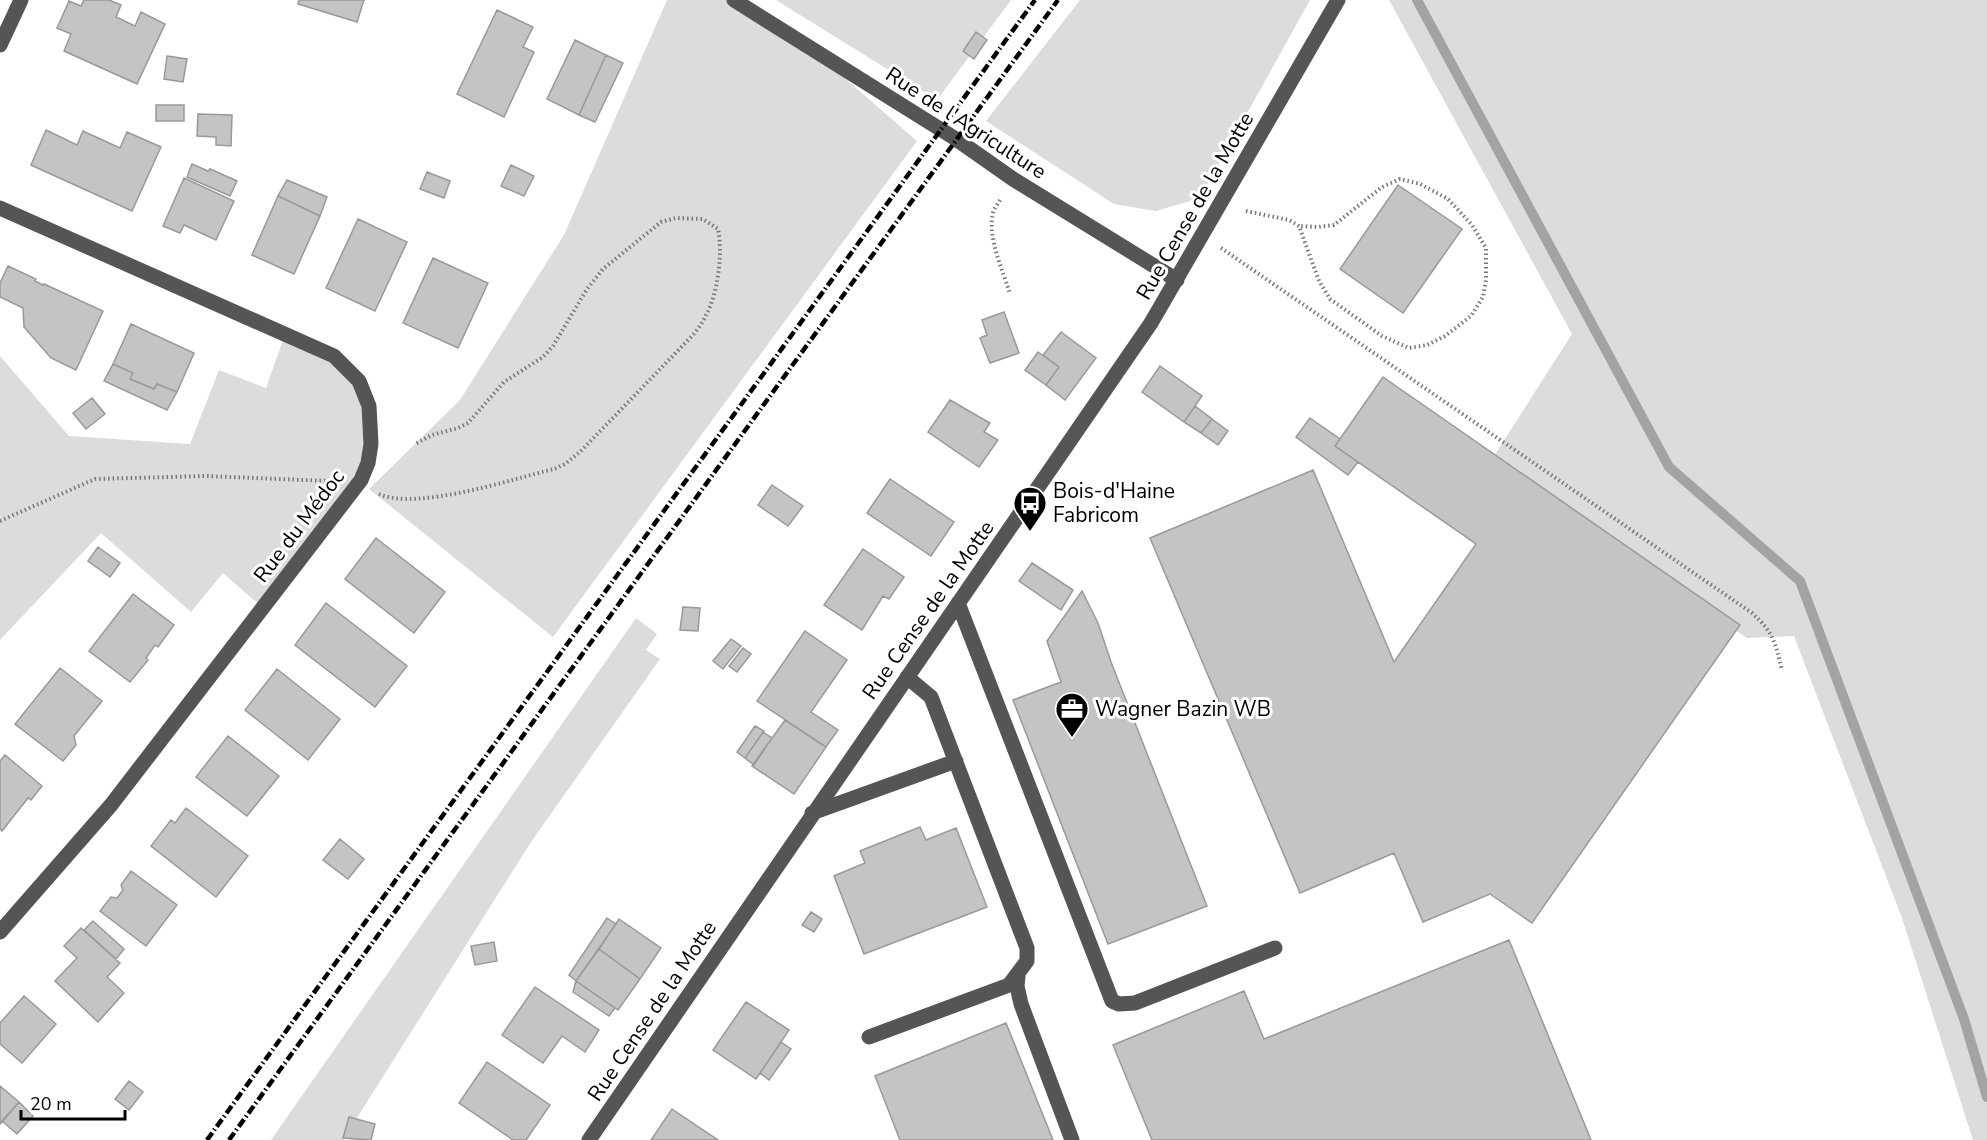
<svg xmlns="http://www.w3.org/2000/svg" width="1987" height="1140" viewBox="0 0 1987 1140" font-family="'Nunito Sans',sans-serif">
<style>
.green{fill:#dcdcdc}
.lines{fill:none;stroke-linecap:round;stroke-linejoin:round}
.stream{stroke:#a3a3a3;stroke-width:10}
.building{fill:#c4c4c4;stroke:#999;stroke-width:1.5}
.path{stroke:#777;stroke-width:4;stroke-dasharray:1.5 3;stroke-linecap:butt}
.minor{stroke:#555;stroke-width:15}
.rail{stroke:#000;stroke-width:4.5;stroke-dasharray:9 3 1.5 3;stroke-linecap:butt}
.labels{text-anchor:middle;stroke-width:6;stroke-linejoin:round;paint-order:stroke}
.street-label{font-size:21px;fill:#000;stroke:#fff}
.poi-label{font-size:21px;fill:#000;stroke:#fff;text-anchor:start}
</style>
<rect width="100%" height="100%" fill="#fff"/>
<path class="green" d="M 667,0 L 734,0 L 810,48 L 917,141 L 553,637 L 369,489 L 460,400 L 564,235 Z
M 776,0 L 1011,0 L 937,100 Z
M 1080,0 L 1310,0 L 1200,198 L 1156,211 L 1114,204 L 986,121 Z
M 1389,0 L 1987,0 L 1987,1140 L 1973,1140 L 1902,918 L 1794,636 L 1747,638 L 1492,459 L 1572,334 Z
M 285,334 L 359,381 L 368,463 L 263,608 L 223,573 L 191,612 L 101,533 L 0,640 L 0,356 L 69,436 L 190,444 L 219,370 L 266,388 Z
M 636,618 L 657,634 L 646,650 L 660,659 L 531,842 L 343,1140 L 271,1140 Z"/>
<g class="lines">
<path class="stream" d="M 1417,0 L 1669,467 L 1800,581 L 1964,1019 L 1987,1097"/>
</g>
<path class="building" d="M 84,0 L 109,0 L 121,5 L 116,17 L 135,26 L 141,12 L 165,24 L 137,84 L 64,51 L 71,34 L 57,28 L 69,1 L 81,6 Z
M 299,0 L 364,0 L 357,22 L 298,4 Z
M 497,10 L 533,27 L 523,47 L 534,52 L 504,117 L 457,94 Z
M 976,32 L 987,40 L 974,59 L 963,51 Z
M 575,40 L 606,55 L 579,115 L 547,99 Z
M 606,55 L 623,63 L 595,122 L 579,115 Z
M 167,56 L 187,59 L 183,82 L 164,79 Z
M 156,105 L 184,105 L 184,121 L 156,121 Z
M 198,114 L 232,115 L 231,146 L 216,145 L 216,137 L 197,136 Z
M 46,130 L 77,145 L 83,131 L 120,148 L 127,132 L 161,147 L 132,211 L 31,165 Z
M 192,164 L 208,171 L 210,169 L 237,181 L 230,196 L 187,177 Z
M 511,165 L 534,176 L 524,196 L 501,186 Z
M 427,172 L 450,181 L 444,198 L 420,189 Z
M 184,178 L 234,201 L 216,240 L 184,225 L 180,233 L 163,226 Z
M 287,180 L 327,197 L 320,216 L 278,196 Z
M 1398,185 L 1462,229 L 1403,313 L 1340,269 Z
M 278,196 L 320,216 L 294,274 L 252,255 Z
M 358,219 L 407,242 L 375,311 L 326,288 Z
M 433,258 L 488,283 L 458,348 L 403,323 Z
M 8,266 L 36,279 L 35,281 L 43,285 L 44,284 L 103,311 L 76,370 L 51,358 L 24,327 L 23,308 L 0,297 L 0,283 Z
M 1004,312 L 1019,353 L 990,363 L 980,338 L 987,335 L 982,320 Z
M 131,324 L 194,353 L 177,392 L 157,384 L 154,389 L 130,379 L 133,373 L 113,364 Z
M 1061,332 L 1096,358 L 1065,400 L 1046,385 L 1059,367 L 1043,355 Z
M 1038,352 L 1059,367 L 1046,385 L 1025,370 Z
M 113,364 L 133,373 L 130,379 L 154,389 L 157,384 L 177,392 L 167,410 L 104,381 Z
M 1160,366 L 1202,396 L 1184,422 L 1142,392 Z
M 1383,377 L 1740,625 L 1532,923 L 1490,894 L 1423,922 L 1394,853 L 1300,893 L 1150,538 L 1313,470 L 1394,662 L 1476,544 L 1335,446 Z
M 92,398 L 105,414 L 86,429 L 73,413 Z
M 950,400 L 990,423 L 984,432 L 998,440 L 979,467 L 928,432 Z
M 1195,406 L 1212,419 L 1201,433 L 1184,422 Z
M 1310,418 L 1340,439 L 1335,446 L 1358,462 L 1348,475 L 1296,437 Z
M 1212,419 L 1228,431 L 1218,445 L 1201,433 Z
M 890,479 L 954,522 L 931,556 L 867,513 Z
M 772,485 L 803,506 L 788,526 L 758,505 Z
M 376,538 L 445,592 L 414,633 L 345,579 Z
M 98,547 L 120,563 L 110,577 L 88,561 Z
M 863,549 L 904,577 L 889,599 L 883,596 L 862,630 L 824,605 Z
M 1032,563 L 1073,590 L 1061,610 L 1019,581 Z
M 1082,591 L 1098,623 L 1111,662 L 1207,906 L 1108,944 L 1013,700 L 1061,682 L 1047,641 Z
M 133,594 L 174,625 L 158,647 L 155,645 L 146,658 L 148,660 L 130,682 L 89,651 Z
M 326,603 L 407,666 L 375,707 L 295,645 Z
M 683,607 L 700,608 L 698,631 L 680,630 Z
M 805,631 L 847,660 L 811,712 L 838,730 L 826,747 L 757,701 Z
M 731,639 L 741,646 L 723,669 L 713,661 Z
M 743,648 L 751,654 L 737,672 L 729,666 Z
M 60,668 L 102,701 L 74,736 L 76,745 L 63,761 L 15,724 Z
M 277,669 L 340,719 L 308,760 L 245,710 Z
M 785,720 L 826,747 L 794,794 L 752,766 Z
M 755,726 L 764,731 L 745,758 L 737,752 Z
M 763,732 L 772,738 L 754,765 L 745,758 Z
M 228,736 L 279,776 L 247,816 L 196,777 Z
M 5,755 L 42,786 L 31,800 L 28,798 L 2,831 L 0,829 L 0,761 Z
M 186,808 L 248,856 L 216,897 L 151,846 L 171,820 L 175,823 Z
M 920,827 L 926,840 L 956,828 L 987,907 L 864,954 L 834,876 L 865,863 L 860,851 Z
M 340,839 L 364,859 L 348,879 L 323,860 Z
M 131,871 L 177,905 L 146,946 L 100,911 L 111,897 L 117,898 L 123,890 L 121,885 Z
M 811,912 L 822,919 L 814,932 L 802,925 Z
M 607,918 L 616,924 L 576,981 L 569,975 Z
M 619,919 L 661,948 L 640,979 L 599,949 Z
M 93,921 L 124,949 L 116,959 L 84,930 Z
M 81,928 L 120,963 L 107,977 L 124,993 L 98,1022 L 55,981 L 77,958 L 64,946 Z
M 1509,940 L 1591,1140 L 1152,1140 L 1113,1045 L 1244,991 L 1264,1039 Z
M 494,942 L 497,961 L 475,965 L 471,946 Z
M 599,949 L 640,979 L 618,1010 L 576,981 Z
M 576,981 L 615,1008 L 609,1016 L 573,992 Z
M 535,987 L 599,1030 L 585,1052 L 562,1036 L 543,1063 L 502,1035 Z
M 24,996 L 56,1024 L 22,1063 L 0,1044 L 0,1023 Z
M 746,1002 L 789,1030 L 756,1079 L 713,1050 Z
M 1006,1023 L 1053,1140 L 900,1140 L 875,1076 Z
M 781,1042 L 791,1049 L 769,1080 L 760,1073 Z
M 487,1062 L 550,1105 L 526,1140 L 513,1140 L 459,1103 Z
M 129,1081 L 143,1092 L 129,1110 L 115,1099 Z
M 0,1086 L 19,1102 L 0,1124 Z
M 19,1102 L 33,1116 L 17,1134 L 2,1121 Z
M 672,1109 L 718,1140 L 651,1140 Z
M 349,1117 L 375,1124 L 371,1140 L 343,1138 Z"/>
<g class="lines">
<path class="path" d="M 1000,200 C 998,204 994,208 993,213 C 987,238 1003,270 1010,294
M 1246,211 L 1289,220 L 1299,226 L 1319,281 L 1330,299 L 1382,336 L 1409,348 L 1427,345 L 1445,336 L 1471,316 L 1483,297 L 1486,280 L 1486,248 L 1472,225 L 1448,199 L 1420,184 L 1400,179 L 1382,187 L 1334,225 L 1318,227 L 1299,226
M 1221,248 L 1752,613 C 1774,633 1775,642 1782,670
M 379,494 C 418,511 512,479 554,469 L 565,464 L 580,452 L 693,335 C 698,329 703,322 706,315 C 718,294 723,252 718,229 L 703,219 L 676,218 L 661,222 L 603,269 L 587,289 L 553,346 L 543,357 L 504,382 L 468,423 L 458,428 L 432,435 L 415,444
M 0,521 L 95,479 L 206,476 L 329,481"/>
<path class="minor" d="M 734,0 L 956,139 L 1013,179 L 1177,280
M 0,45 L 21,0
M 0,208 L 334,356 L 359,381 L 369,406 L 371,444 L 368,463 L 361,480 L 111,805 L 0,932
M 958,603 L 1112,1001 L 1119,1004 L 1135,1003 L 1275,948
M 812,813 L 956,761
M 1018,976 L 1017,986 L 1021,1004 L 1072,1140
M 869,1037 L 1009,985 L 1027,961 L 1027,948 L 931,697 L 907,677
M 589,1140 L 1151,323 L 1338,0"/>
<path class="rail" d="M 207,1140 L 1035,0
M 229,1140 L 1058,0"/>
</g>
<defs>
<symbol id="bus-pin" viewBox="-11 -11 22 30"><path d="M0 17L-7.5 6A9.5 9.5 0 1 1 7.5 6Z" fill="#000" stroke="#fff"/><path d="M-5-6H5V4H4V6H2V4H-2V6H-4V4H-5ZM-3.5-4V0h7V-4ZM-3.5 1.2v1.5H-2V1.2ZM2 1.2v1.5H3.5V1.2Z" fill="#fff"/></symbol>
<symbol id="office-pin" viewBox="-11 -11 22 30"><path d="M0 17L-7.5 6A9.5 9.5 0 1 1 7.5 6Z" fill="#000" stroke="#fff"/><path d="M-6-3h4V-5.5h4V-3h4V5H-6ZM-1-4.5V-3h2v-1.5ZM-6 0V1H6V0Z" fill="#fff"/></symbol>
</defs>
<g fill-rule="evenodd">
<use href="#bus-pin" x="1011" y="484" width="38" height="52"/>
<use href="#office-pin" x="1053" y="690" width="38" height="52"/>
</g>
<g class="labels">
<g class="street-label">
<text transform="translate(966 123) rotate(33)" y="7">Rue de l'Agriculture</text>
<text transform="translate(1195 206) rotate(-60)" y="7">Rue Cense de la Motte</text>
<text transform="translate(299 526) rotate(-53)" y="7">Rue du Médoc</text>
<text transform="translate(928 610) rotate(-55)" y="7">Rue Cense de la Motte</text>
<text transform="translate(652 1011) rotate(-56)" y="7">Rue Cense de la Motte</text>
</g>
<g class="poi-label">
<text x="1053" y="498">Bois-d'Haine<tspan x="1053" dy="24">Fabricom</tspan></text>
<text x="1095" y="716">Wagner Bazin WB</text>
</g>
</g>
<path d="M21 1110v9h104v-9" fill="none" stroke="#000000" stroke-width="3"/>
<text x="30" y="1110" font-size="18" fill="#000000" stroke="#ffffff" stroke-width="4.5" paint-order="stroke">20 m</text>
</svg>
